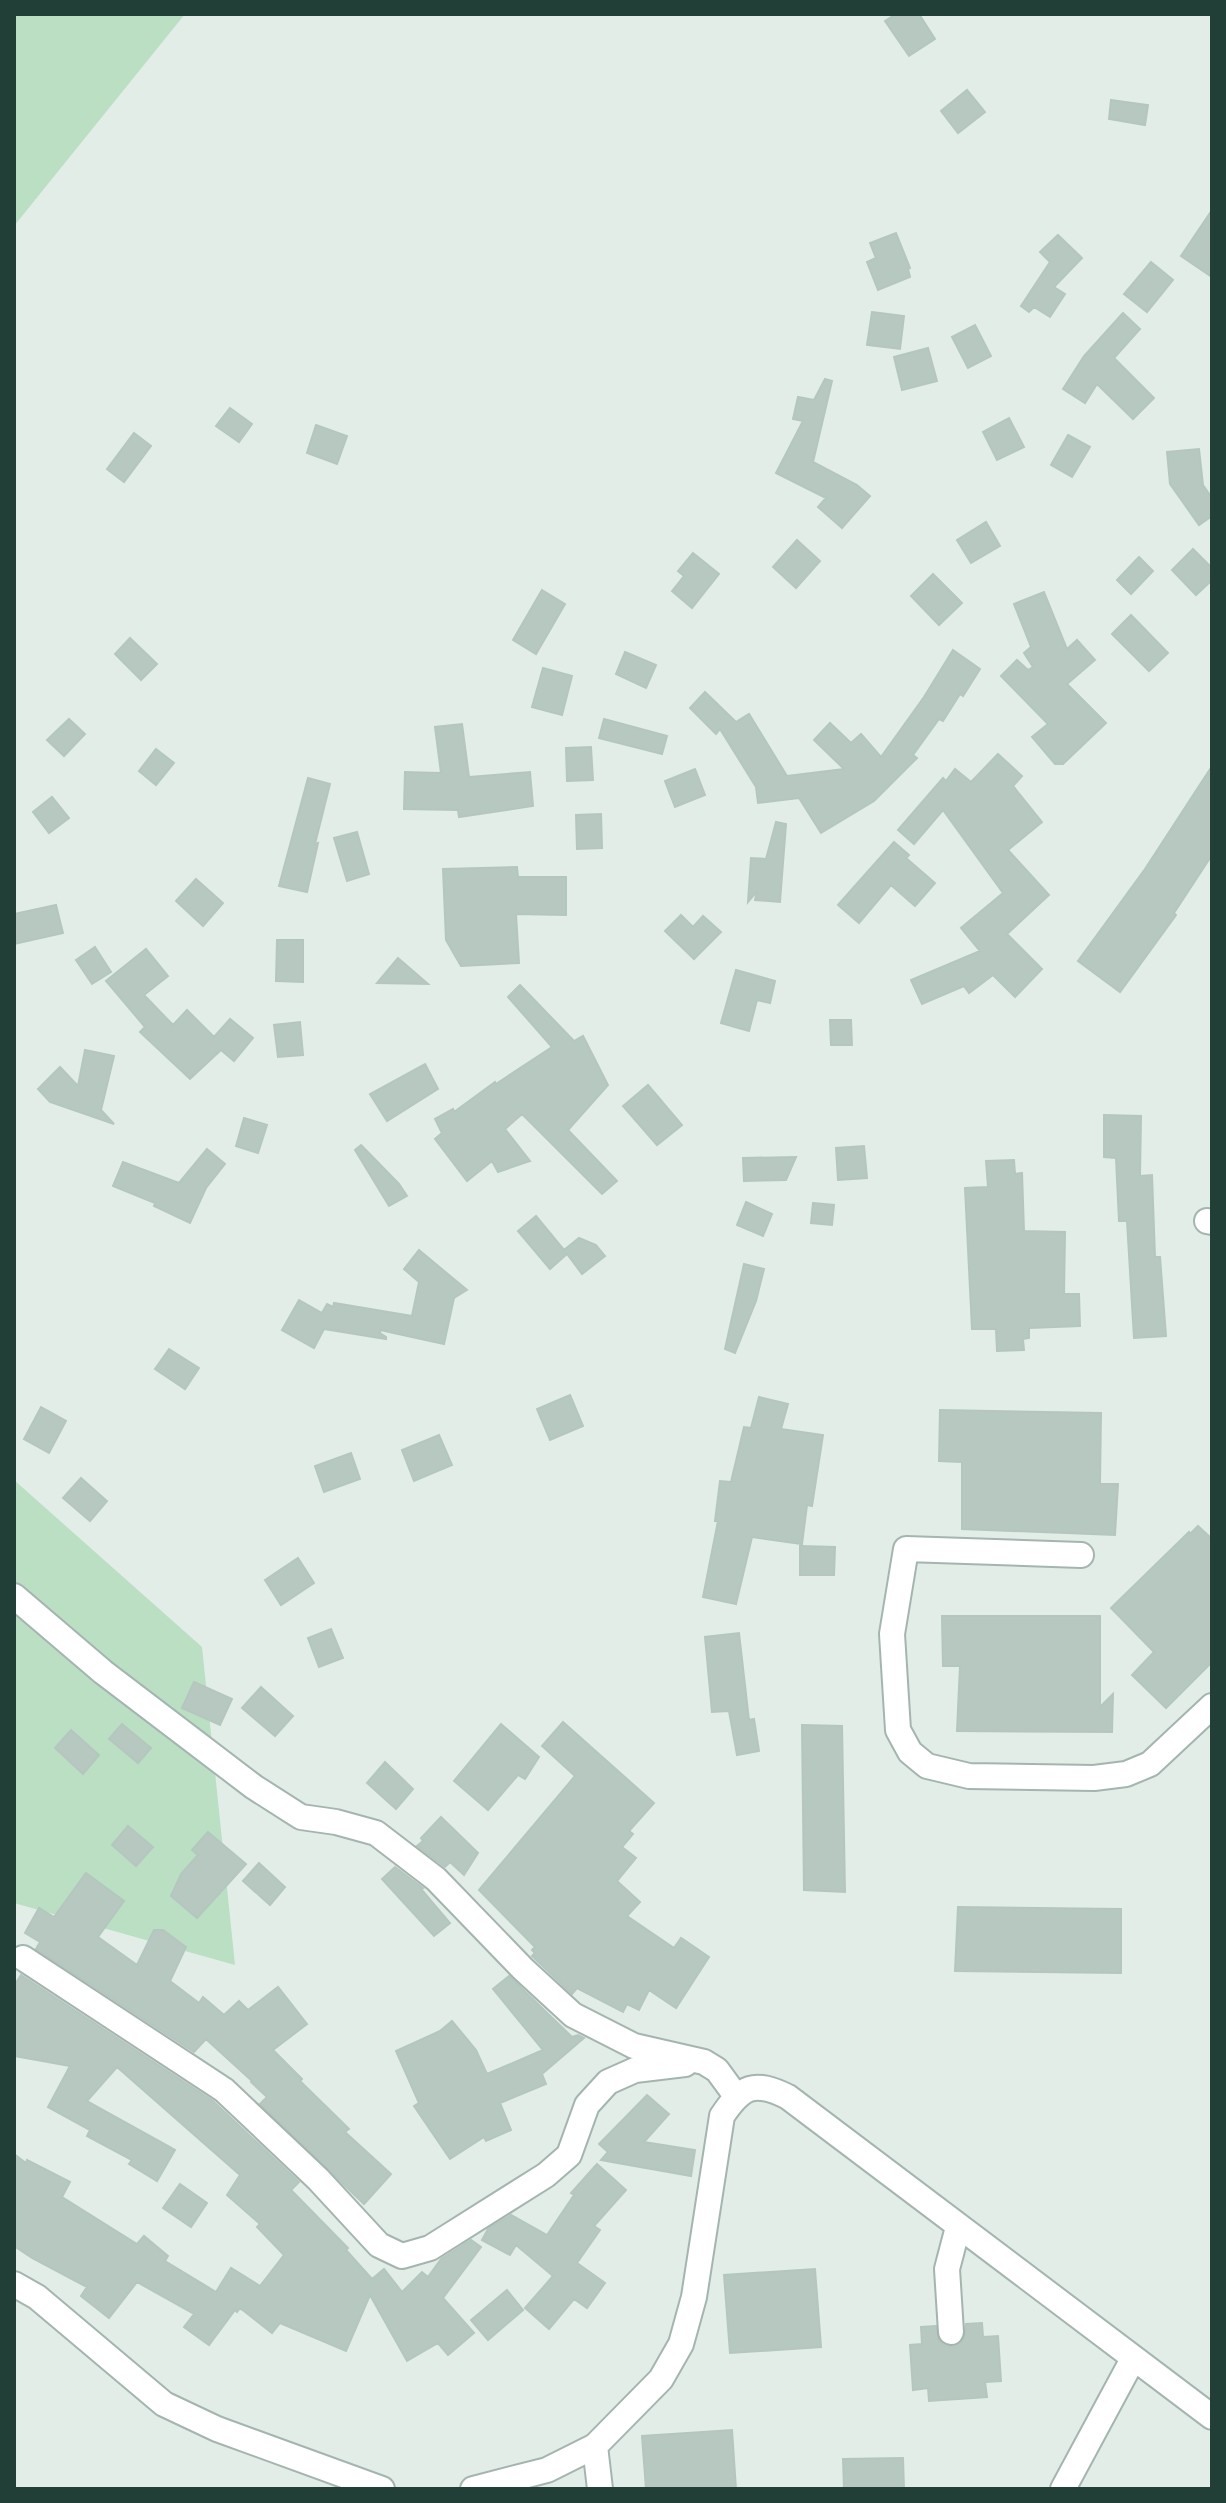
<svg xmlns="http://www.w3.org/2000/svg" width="1226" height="2503" viewBox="0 0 1226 2503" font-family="Manrope,sans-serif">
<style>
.green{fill:#badfc3}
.building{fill:#b7c8c1;stroke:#b4c7bf;stroke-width:2}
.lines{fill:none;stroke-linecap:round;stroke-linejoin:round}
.street-casing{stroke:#a4b5af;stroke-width:28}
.street{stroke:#fff;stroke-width:24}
</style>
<rect width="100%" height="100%" fill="#e2ede8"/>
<path class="green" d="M 14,14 L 185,14 L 14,226 Z
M 14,1480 L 202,1647 L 235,1965 L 14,1903 Z"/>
<path class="building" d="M 896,14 L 919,14 L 935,39 L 909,56 L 885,21 Z
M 967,90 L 985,112 L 958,133 L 941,111 Z
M 1111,100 L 1148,105 L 1145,125 L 1109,119 Z
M 1212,210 L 1212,277 L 1181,256 Z
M 896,233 L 910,268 L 908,269 L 910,277 L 878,290 L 867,262 L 876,258 L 870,243 Z
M 1058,235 L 1082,258 L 1054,287 L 1065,294 L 1050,317 L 1034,307 L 1029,312 L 1021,306 L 1050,262 L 1040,252 Z
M 1151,262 L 1173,280 L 1147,312 L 1124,294 Z
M 872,312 L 904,316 L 900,349 L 867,345 Z
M 1123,313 L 1140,329 L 1114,358 L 1154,398 L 1133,419 L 1097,384 L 1085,403 L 1063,389 L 1084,356 Z
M 975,325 L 991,356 L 968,368 L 952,337 Z
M 928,348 L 937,381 L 902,390 L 894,357 Z
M 825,379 L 832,381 L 813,462 L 857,485 L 870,496 L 842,528 L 818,507 L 826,498 L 776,473 L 803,421 L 793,419 L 798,397 L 814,400 Z
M 230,408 L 252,424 L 239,442 L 216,426 Z
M 1009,418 L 1024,447 L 997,460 L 983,432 Z
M 316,425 L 347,436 L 337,464 L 307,453 Z
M 134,433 L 151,446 L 124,482 L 107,469 Z
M 1068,435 L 1090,447 L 1072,477 L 1051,465 Z
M 1199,449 L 1203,485 L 1212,498 L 1212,516 L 1199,525 L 1170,484 L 1167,452 Z
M 986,522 L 1000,546 L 971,563 L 957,540 Z
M 797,540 L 820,561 L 796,588 L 773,567 Z
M 1193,549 L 1212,568 L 1212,580 L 1196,595 L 1172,570 Z
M 693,553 L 719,574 L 692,608 L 672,591 L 684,576 L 678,571 Z
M 1139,557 L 1153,571 L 1131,594 L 1117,580 Z
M 933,574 L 962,603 L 939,625 L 911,596 Z
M 542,590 L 565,604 L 536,654 L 513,640 Z
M 1044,592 L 1067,649 L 1077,640 L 1095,660 L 1067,684 L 1106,723 L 1063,764 L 1055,764 L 1032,737 L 1048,724 L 1001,676 L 1017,660 L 1028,670 L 1033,667 L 1024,653 L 1031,647 L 1014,604 Z
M 1131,615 L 1168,653 L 1149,671 L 1112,634 Z
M 130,638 L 157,664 L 141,680 L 115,654 Z
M 953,650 L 980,669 L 963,696 L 960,694 L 943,721 L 939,719 L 913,755 L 917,758 L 874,801 L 821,833 L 799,798 L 758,803 L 756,787 L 720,729 L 716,734 L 690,708 L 705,692 L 736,722 L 749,714 L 787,776 L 844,769 L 814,740 L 830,723 L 851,743 L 861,734 L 881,757 L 924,697 Z
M 625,652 L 656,665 L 646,688 L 616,674 Z
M 543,668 L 572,676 L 562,715 L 532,707 Z
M 69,719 L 85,734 L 64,756 L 47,740 Z
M 604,719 L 667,736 L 662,754 L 599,738 Z
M 462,724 L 469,777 L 530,772 L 533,806 L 459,817 L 458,810 L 404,809 L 405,772 L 441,773 L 435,727 Z
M 591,747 L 593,780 L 567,781 L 566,748 Z
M 156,749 L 174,763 L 156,785 L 139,771 Z
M 998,754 L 1022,776 L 1013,786 L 1042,822 L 1008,850 L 1049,895 L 1007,934 L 1042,969 L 1015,997 L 993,975 L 969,993 L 964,986 L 922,1004 L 911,980 L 980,951 L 961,928 L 1003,893 L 943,810 L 914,844 L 898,830 L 943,778 L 946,781 L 955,769 L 971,782 Z
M 1212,766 L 1212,855 L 1174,913 L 1176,915 L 1120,992 L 1078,961 L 1145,869 Z
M 695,769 L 705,795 L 675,807 L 665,781 Z
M 308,778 L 330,784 L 315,844 L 318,843 L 307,892 L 279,886 Z
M 52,797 L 69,818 L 49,833 L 33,812 Z
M 601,814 L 602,848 L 577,849 L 576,815 Z
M 776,822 L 786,824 L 780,902 L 755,900 L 757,891 L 748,902 L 751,858 L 766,859 Z
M 357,832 L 369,874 L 347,881 L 334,838 Z
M 894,842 L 909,855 L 906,858 L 935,883 L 915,906 L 891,885 L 859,923 L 838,905 Z
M 517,867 L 518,877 L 566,877 L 566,915 L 516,914 L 519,963 L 461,966 L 446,940 L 443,869 Z
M 196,879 L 223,903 L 203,926 L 176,901 Z
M 56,905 L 63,933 L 14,944 L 14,914 Z
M 681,915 L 693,927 L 703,916 L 721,932 L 694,959 L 665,931 Z
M 277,940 L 303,940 L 303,982 L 276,981 Z
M 95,947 L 111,972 L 92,984 L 76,960 Z
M 146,949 L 168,976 L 144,995 L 173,1025 L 187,1010 L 214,1037 L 230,1019 L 253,1038 L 234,1061 L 221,1050 L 190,1079 L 140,1032 L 145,1027 L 106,981 Z
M 398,958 L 428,984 L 377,983 Z
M 736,970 L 775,981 L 770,1003 L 757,1000 L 749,1031 L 721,1023 Z
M 520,985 L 574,1041 L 583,1036 L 608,1085 L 568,1130 L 617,1181 L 602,1194 L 522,1114 L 505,1129 L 530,1161 L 498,1172 L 492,1161 L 467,1181 L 435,1139 L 442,1133 L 435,1119 L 453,1109 L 454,1112 L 495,1082 L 496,1084 L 552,1047 L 508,997 Z
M 830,1020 L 851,1020 L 852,1045 L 831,1045 Z
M 300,1022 L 303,1055 L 278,1057 L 274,1025 Z
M 85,1050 L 114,1056 L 101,1110 L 114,1124 L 50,1102 L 38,1089 L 60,1067 L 78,1086 Z
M 425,1064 L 438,1089 L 387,1121 L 370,1094 Z
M 648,1085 L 682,1125 L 657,1145 L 623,1106 Z
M 1104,1115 L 1141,1116 L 1140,1176 L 1152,1175 L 1155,1257 L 1160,1257 L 1166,1336 L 1134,1338 L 1127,1221 L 1119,1221 L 1116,1158 L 1104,1157 Z
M 244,1118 L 267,1125 L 258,1153 L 236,1146 Z
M 361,1145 L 399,1184 L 407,1196 L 389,1206 L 355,1150 Z
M 864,1146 L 867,1178 L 838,1180 L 836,1148 Z
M 207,1149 L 225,1164 L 206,1188 L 190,1223 L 154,1206 L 155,1203 L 113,1186 L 123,1162 L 179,1183 Z
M 796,1157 L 786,1180 L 744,1181 L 743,1158 Z
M 1014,1160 L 1015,1174 L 1022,1173 L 1024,1231 L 1065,1232 L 1064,1294 L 1079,1294 L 1080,1326 L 1029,1328 L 1029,1338 L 1023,1339 L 1024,1350 L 997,1351 L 996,1329 L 972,1329 L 965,1188 L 988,1187 L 986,1161 Z
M 746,1202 L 772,1214 L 763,1236 L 737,1225 Z
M 813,1203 L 834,1205 L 832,1225 L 811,1223 Z
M 536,1216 L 564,1250 L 579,1238 L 596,1245 L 605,1256 L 582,1274 L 567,1254 L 550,1269 L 518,1231 Z
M 419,1250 L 467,1290 L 454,1298 L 444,1344 L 380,1330 L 380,1333 L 386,1337 L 386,1339 L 324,1329 L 314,1348 L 282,1330 L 299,1300 L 322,1313 L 327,1304 L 333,1307 L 334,1303 L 412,1316 L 419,1282 L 404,1269 Z
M 744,1264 L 764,1269 L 756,1301 L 735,1353 L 725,1349 Z
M 169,1349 L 199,1368 L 185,1389 L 155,1369 Z
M 570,1395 L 583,1426 L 550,1440 L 537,1409 Z
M 759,1397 L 788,1404 L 781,1429 L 823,1435 L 812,1506 L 807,1505 L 802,1544 L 752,1537 L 736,1604 L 703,1597 L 718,1521 L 715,1521 L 720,1481 L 731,1482 L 744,1427 L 751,1428 Z
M 41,1407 L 66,1421 L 49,1453 L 24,1439 Z
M 940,1410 L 1101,1413 L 1100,1484 L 1118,1484 L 1115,1535 L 962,1529 L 962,1462 L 939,1461 Z
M 439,1435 L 452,1465 L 414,1481 L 402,1450 Z
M 351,1453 L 360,1479 L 324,1492 L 315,1466 Z
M 81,1478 L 107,1501 L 90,1521 L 63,1498 Z
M 1198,1526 L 1212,1539 L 1212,1662 L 1166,1708 L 1132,1675 L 1154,1652 L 1111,1608 L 1189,1532 L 1190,1534 Z
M 800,1546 L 835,1547 L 834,1575 L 800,1575 Z
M 298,1558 L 314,1583 L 281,1605 L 265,1580 Z
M 942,1616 L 1100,1616 L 1100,1707 L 1113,1694 L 1112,1732 L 957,1731 L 960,1666 L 943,1666 Z
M 331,1629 L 343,1658 L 319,1667 L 308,1638 Z
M 739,1633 L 749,1720 L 754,1719 L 759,1751 L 737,1755 L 729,1711 L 712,1712 L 705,1637 Z
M 194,1682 L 232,1699 L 220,1725 L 182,1708 Z
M 261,1687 L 293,1716 L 275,1736 L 242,1708 Z
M 563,1722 L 654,1803 L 629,1831 L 633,1834 L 622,1847 L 636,1858 L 617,1881 L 640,1902 L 627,1916 L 674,1948 L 681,1938 L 709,1957 L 676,2008 L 649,1990 L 639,2010 L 627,2004 L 623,2012 L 577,1988 L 572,1994 L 532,1956 L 535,1953 L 532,1950 L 535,1947 L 479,1890 L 575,1776 L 542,1746 Z
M 122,1724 L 151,1748 L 138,1763 L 109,1739 Z
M 501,1724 L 539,1757 L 525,1779 L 518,1775 L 488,1810 L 454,1781 Z
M 802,1725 L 842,1726 L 845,1892 L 804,1890 Z
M 71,1730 L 99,1755 L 83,1774 L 55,1748 Z
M 385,1762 L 413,1789 L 396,1809 L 367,1783 Z
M 441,1817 L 478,1853 L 464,1875 L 450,1862 L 445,1867 L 417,1846 L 423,1841 L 421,1838 Z
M 128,1826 L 153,1847 L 136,1866 L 112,1845 Z
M 208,1832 L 246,1864 L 197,1918 L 171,1896 L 181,1874 L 198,1855 L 192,1850 Z
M 259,1863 L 285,1887 L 270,1905 L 243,1881 Z
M 395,1867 L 423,1888 L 421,1889 L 450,1923 L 434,1936 L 382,1879 Z
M 86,1873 L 124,1901 L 98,1937 L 137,1965 L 154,1930 L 163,1930 L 186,1947 L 170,1981 L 199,2003 L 203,1997 L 224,2015 L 239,2001 L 248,2010 L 278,1987 L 307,2024 L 273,2050 L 302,2079 L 300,2081 L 349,2129 L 345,2132 L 391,2174 L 364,2204 L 260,2104 L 267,2097 L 251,2082 L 252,2081 L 206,2039 L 194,2052 L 36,1949 L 40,1942 L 25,1933 L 39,1908 L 54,1917 Z
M 958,1907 L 1121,1909 L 1121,1973 L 955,1971 Z
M 21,1975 L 213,2101 L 299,2182 L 291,2190 L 348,2248 L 346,2250 L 372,2279 L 384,2269 L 402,2292 L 422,2272 L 428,2277 L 441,2259 L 471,2240 L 481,2247 L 443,2298 L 474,2333 L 448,2355 L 438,2343 L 407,2361 L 370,2295 L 346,2351 L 280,2323 L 272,2333 L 240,2308 L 237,2312 L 235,2310 L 209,2345 L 184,2327 L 194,2314 L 137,2282 L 109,2318 L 81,2296 L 87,2287 L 32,2258 L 14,2246 L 14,2154 L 26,2163 L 27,2160 L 70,2182 L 62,2197 L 137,2244 L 144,2236 L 168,2256 L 165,2261 L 216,2292 L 231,2268 L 260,2286 L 284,2255 L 257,2227 L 260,2224 L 227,2195 L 240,2175 L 117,2067 L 87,2101 L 175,2150 L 157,2181 L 129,2164 L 132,2160 L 87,2136 L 90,2130 L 48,2107 L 70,2066 L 14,2056 L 14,1986 Z
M 509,1976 L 572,2037 L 578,2035 L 584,2038 L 542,2074 L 546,2084 L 500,2103 L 511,2130 L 486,2141 L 484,2137 L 450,2159 L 414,2106 L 419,2103 L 396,2051 L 440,2031 L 452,2021 L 476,2050 L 487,2074 L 543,2050 L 493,1989 Z
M 647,2095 L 669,2114 L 644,2142 L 695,2150 L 691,2176 L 601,2160 L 608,2152 L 599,2144 Z
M 597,2164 L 626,2190 L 594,2226 L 600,2230 L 577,2263 L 605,2283 L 587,2308 L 574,2299 L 549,2329 L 525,2308 L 553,2276 L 516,2245 L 510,2255 L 482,2240 L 488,2229 L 511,2215 L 547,2235 L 574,2195 L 571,2193 Z
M 180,2184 L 207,2203 L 191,2227 L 163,2208 Z
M 815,2269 L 821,2347 L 730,2353 L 724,2275 Z
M 507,2290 L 523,2310 L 488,2340 L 471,2320 Z
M 982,2323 L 983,2337 L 998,2336 L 1001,2381 L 985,2382 L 987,2397 L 929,2401 L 928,2388 L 913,2390 L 910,2345 L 922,2344 L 921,2327 L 936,2326 L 939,2341 L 945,2346 L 953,2347 L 964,2339 L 966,2324 Z
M 732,2430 L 736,2489 L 646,2489 L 642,2436 Z
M 903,2458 L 904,2489 L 844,2489 L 843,2459 Z"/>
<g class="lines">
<defs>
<path id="street" d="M 1207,1221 L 1212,1222
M 1081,1555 L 906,1549 L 892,1634 L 898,1730 L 910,1752 L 927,1766 L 969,1776 L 1094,1778 L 1126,1774 L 1150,1764 L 1212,1706
M 14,1596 L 103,1672 L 254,1787 L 301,1817 L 336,1822 L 376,1833 L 436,1879 L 523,1969 L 573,2015 L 634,2046 L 704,2062 L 717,2070 L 736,2096
M 23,1958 L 224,2090 L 318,2179 L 379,2245 L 402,2256 L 430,2248 L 546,2175 L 569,2155 L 587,2105 L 608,2082 L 635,2070 L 685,2064
M 14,2284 L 37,2297 L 164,2404 L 217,2429 L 382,2489
M 951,2332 L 947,2269 L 958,2227
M 595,2446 L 600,2489
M 473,2489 L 547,2470 L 595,2446 L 661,2379 L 681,2344 L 694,2297 L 722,2116 C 742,2086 754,2080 788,2097 L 1212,2417
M 1063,2489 L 1133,2359"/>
</defs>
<use href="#street" class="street-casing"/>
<use href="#street" class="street"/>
</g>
<rect width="1226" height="2503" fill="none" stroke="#213f36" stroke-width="32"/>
</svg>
